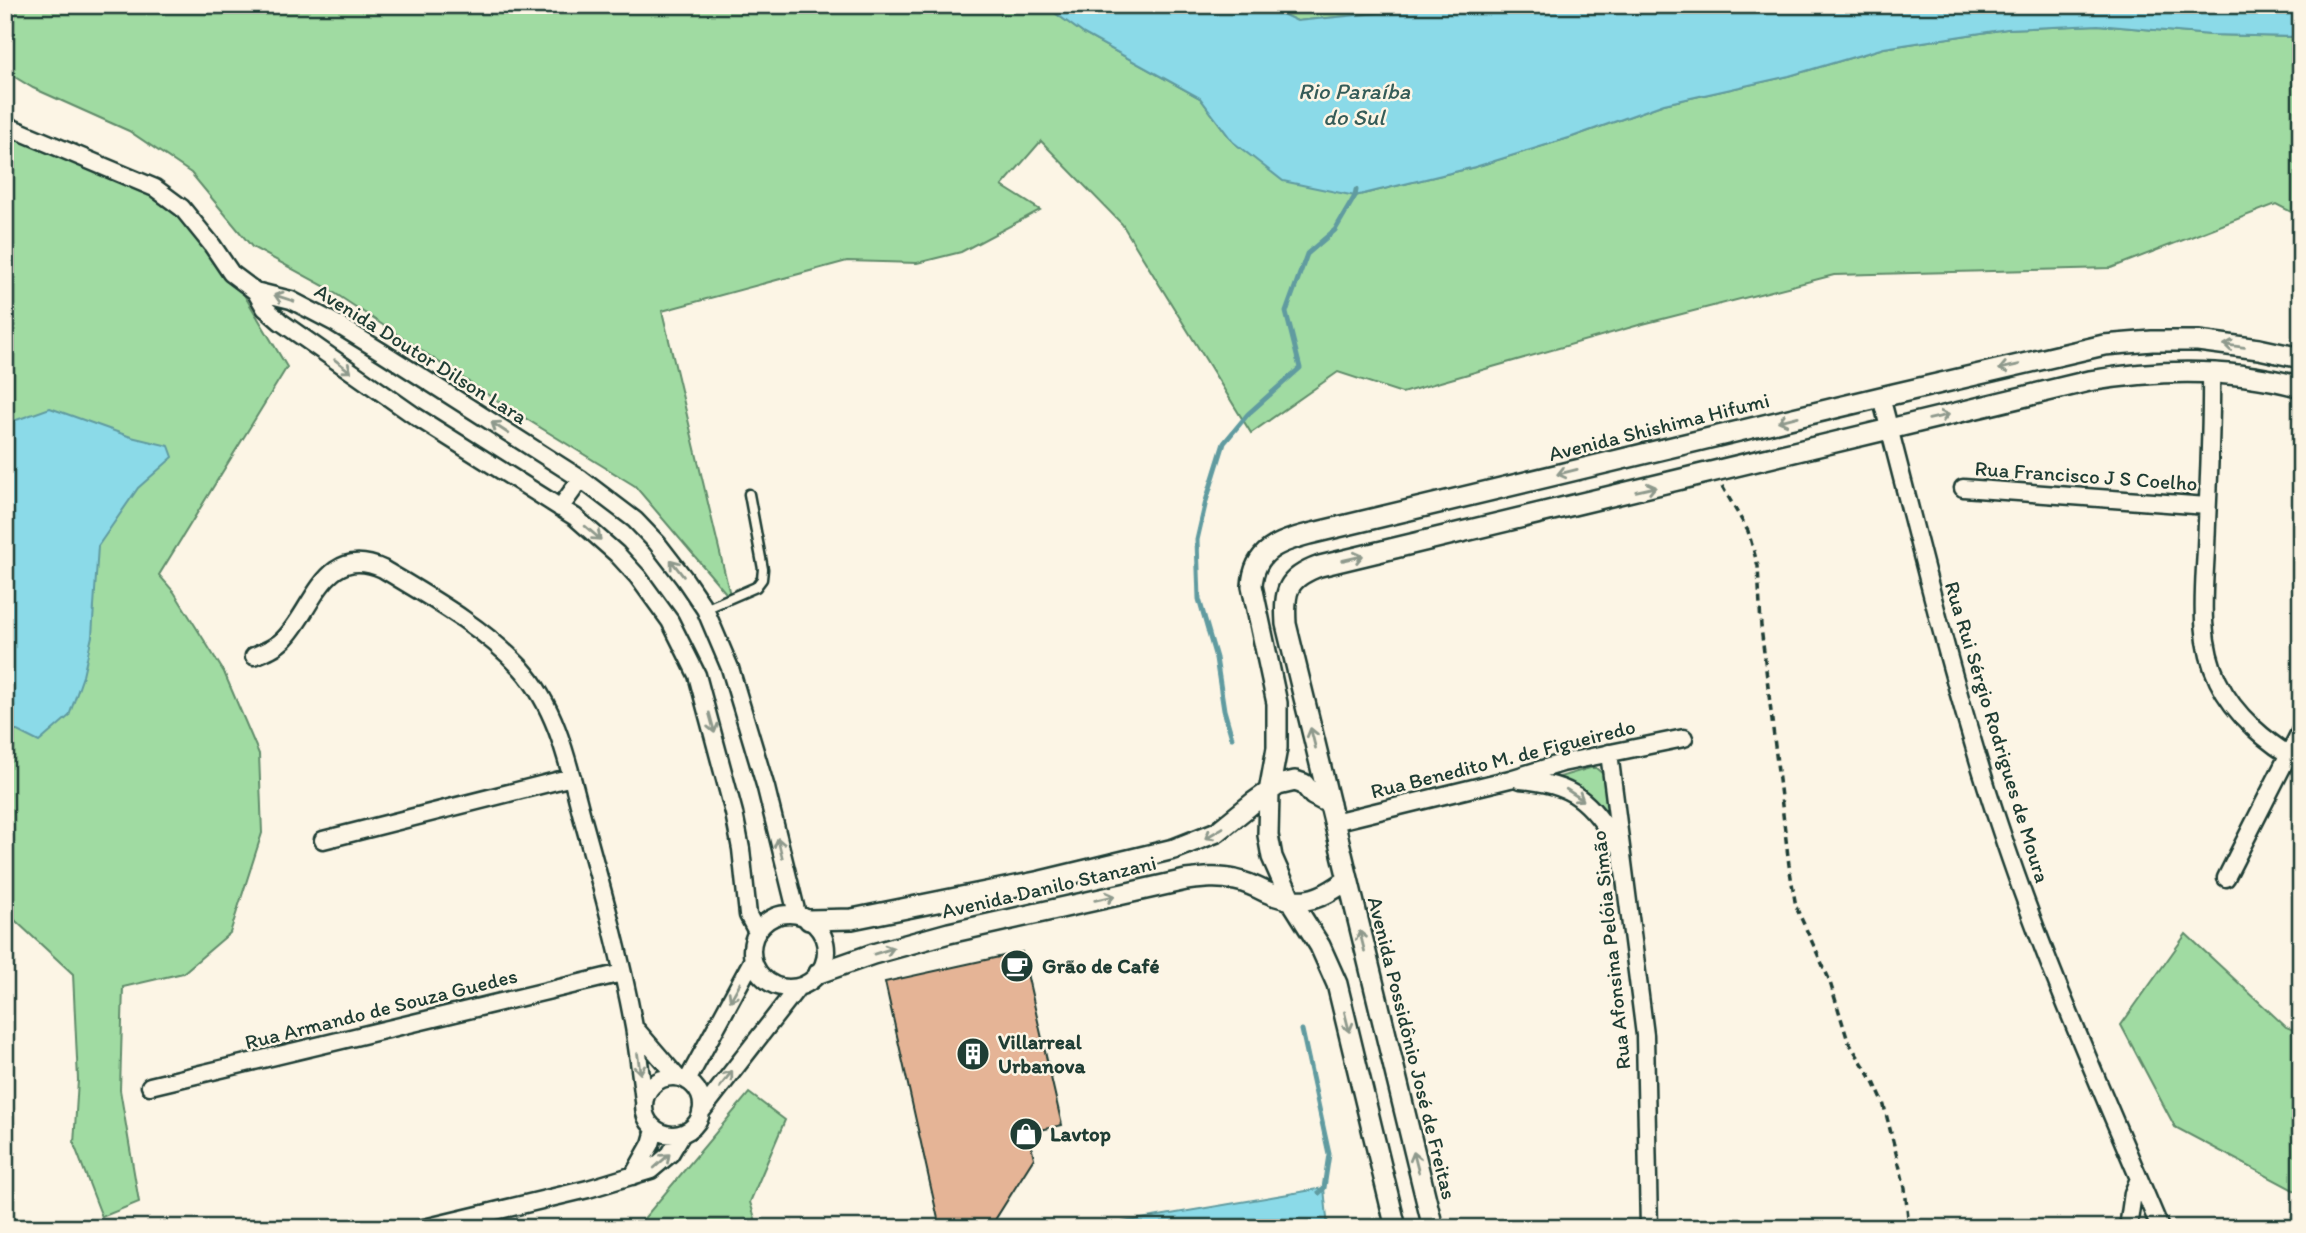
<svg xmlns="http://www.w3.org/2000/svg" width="2306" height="1233" viewBox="0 0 2306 1233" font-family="Itim,sans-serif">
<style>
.green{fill:#a0dba2;stroke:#608c6b;stroke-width:2}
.water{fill:#8bdae8;stroke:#609ba0;stroke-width:2}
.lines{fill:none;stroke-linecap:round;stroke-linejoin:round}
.stream{stroke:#609ba0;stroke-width:5}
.building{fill:#e5b496;stroke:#1f3d34;stroke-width:2}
.service-casing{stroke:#1f3d34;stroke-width:13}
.minor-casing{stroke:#1f3d34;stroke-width:21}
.tertiary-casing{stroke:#1f3d34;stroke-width:24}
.path{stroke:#1f3d34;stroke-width:3.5;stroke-dasharray:7 5;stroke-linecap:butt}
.service{stroke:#fcf5e5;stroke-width:8}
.minor{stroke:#fcf5e5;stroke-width:16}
.tertiary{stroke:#fcf5e5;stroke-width:19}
.oneway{stroke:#8e998c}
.labels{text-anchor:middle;stroke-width:5;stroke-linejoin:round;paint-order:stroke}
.street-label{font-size:21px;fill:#1f3d34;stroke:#fcf5e5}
.poi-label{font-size:21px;font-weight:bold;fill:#1f3d34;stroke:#fcf5e5;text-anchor:start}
.water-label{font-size:23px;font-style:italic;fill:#355c58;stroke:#fcf5e5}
</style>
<rect width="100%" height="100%" fill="#fcf5e5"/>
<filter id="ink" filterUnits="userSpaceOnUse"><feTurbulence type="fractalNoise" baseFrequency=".0143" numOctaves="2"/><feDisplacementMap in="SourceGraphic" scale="14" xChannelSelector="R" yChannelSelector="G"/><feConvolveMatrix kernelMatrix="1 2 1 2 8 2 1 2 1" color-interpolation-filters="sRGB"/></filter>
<g filter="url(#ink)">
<path class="green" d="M 5,5 L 1044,5 L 1084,34 L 1200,98 L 1233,142 L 1355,196 L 1475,167 L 1572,137 L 1664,104 L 1789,76 L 1884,48 L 2007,29 L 2098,25 L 2211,35 L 2301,37 L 2301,217 L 2276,204 L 2111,268 L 1834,275 L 1639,325 L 1402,393 L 1338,372 L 1251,433 L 1122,224 L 1041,141 L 1002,186 L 1040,210 L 961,252 L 917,263 L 847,261 L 662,311 L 731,599 L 635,486 L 499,402 L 324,286 L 252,247 L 191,173 L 129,131 L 33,88 L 5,71 Z
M 1263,5 L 1424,5 L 1378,13 L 1297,21 Z
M 5,121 L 182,208 L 231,273 L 287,367 L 159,575 L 174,592 L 224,672 L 259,754 L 262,833 L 230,933 L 183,973 L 123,987 L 120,1090 L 139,1202 L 102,1217 L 74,1144 L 78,1080 L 73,974 L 5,911 Z
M 1590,768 L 1596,768 L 1603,774 L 1608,814 L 1606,816 C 1593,797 1577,786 1556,778 Z
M 2186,934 L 2286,1027 L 2301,1033 L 2301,1194 L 2175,1127 L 2121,1025 Z
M 749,1093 L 785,1120 L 750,1202 L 758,1228 L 636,1228 Z"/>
<path class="water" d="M 1044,5 L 1263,5 L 1297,21 L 1378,13 L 1424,5 L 2301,5 L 2301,37 L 2211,35 L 2098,25 L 2007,29 L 1884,48 L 1789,76 L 1664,104 L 1572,137 L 1475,167 L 1355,196 L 1283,181 L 1233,142 L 1200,98 L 1084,34 Z
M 50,408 L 131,437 L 169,446 L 173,457 L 138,488 L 98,546 L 92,636 L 83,676 L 69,716 L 39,742 L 5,725 L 5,424 Z
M 1324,1188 L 1328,1228 L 1125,1228 L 1123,1222 Z"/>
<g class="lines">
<path class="stream" d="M 1232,738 L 1224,710 L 1216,658 L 1199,599 L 1197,540 L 1206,501 L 1224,443 L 1248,414 L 1300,368 L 1286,312 L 1307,254 L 1335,230 L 1355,196 L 1356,190
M 1302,1030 L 1329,1154 L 1324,1188 L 1319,1193"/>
</g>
<path class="building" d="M 1022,952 L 1062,1125 L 1028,1133 L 1034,1158 L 993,1223 L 970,1228 L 940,1228 L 885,982 Z"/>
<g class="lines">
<defs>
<path id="service" d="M 705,609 L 756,587 L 762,579 L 763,569 L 749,494"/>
<path id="minor" d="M 5,125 L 155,188 L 182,208 L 212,245 L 231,273 L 255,291 L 265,308 L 281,322 L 415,416 L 575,517 L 617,554 L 638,577 L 670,621 L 697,675 L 734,813 L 741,849 L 748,915 L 757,932
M 255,291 L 291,300 L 335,323 L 382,352 L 581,479 L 635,520 L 657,543 L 684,578 L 705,609 L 730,668 L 766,788 L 797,914
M 2211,373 C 2212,432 2208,490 2206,549 C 2204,592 2198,640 2218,681 C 2234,715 2268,744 2301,762
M 1881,397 C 1919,540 1952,685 1999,825 C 2044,962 2104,1095 2160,1228
M 1963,488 L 2207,506
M 560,508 L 581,479
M 254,656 C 264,652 275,648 283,640 C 314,610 324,542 383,569 C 431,598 482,626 521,668 C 558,709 569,768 583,820 C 602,888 621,957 634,1027 C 638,1051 641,1076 644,1101
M 1609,753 L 1645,1035 L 1649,1228
M 1520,780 C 1574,784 1589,800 1618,845
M 1334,822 L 1510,779 L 1562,763 L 1684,738
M 323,840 L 572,777
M 2226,878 L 2301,730
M752 951a37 37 0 1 1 74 0a37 37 0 1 1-74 0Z
M 635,1028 L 677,1077
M644 1106a29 29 0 1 1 58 0a29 29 0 1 1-58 0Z
M 687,1081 L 753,959
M 150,1086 L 622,973
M 701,1112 L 798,987
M 633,1176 L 651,1144 L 655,1130
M 424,1228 L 588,1189 L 651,1170 L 670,1154 L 682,1134
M 2128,1228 L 2133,1193 L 2139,1179"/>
<path id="tertiary" d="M 809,920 L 852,919 L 1041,881 L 1174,849 L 1217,832 L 1254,802 L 1278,785 L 1295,781 L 1304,784 L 1313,795 L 1330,804
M 819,973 L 873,954 L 949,933 L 1186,880 C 1202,878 1219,876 1235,880 C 1246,882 1256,887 1266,892 C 1300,907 1319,901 1347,880
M 1396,1228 L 1337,984 L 1320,946 L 1291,900 L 1272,857 L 1268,835 L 1269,792 L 1277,748 L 1277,703 L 1252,586 C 1254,550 1279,542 1309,534 L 1881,397 L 2104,345 L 2152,341 L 2198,341 L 2259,349 L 2301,358
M 1433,1228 L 1286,624 C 1284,591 1286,578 1320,566 L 2089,381 C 2159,369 2233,368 2301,387"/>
</defs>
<use href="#service" class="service-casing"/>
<use href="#minor" class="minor-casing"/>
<use href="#tertiary" class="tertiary-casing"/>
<path class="path" d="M 1722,486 L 1748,531 L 1758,566 L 1761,627 L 1789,865 L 1796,907 L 1829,979 L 1848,1041 L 1874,1082 L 1883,1102 L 1905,1188 L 1909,1228"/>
<use href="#service" class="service"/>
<use href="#minor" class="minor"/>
<use href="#tertiary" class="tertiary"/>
</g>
<defs><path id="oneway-shaft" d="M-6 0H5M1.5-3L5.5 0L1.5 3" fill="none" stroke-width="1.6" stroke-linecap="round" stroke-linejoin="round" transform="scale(1.75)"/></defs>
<g class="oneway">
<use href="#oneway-shaft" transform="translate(284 298) rotate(-162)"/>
<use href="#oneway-shaft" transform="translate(2234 346) rotate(-172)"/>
<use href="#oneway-shaft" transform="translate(343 366) rotate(37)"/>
<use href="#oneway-shaft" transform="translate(2009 367) rotate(167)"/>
<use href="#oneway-shaft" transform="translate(1939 417) rotate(-13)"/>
<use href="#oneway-shaft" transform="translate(1788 419) rotate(166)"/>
<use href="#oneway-shaft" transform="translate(500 428) rotate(-147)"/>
<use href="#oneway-shaft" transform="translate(1567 472) rotate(166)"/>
<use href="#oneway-shaft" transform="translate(1646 489) rotate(-13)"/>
<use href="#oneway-shaft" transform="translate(593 533) rotate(41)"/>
<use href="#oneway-shaft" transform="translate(1353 558) rotate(-13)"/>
<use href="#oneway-shaft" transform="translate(677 568) rotate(-128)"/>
<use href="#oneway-shaft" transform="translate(712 723) rotate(75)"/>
<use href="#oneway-shaft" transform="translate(1313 738) rotate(-104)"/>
<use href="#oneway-shaft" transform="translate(1575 795) rotate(33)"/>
<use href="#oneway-shaft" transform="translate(1214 833) rotate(149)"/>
<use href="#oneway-shaft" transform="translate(780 848) rotate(-103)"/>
<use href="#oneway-shaft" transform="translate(1105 898) rotate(-13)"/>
<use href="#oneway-shaft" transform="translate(1362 941) rotate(-104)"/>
<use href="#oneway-shaft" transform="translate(884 951) rotate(-17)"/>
<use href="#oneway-shaft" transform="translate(735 992) rotate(119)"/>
<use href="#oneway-shaft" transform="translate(1347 1022) rotate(76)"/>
<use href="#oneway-shaft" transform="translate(639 1064) rotate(82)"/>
<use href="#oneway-shaft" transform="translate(726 1079) rotate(-53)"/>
<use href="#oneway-shaft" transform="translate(662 1161) rotate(-42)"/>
<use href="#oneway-shaft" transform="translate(1416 1162) rotate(-104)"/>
</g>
</g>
<defs>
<symbol id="cafe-disc" viewBox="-11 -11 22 22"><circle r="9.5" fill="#1f3d34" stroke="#fcf5e5"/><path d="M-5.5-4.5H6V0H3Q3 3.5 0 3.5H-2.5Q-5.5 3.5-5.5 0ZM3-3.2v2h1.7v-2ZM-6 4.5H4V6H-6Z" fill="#fff"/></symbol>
<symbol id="building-disc" viewBox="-11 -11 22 22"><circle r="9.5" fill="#1f3d34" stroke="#fcf5e5"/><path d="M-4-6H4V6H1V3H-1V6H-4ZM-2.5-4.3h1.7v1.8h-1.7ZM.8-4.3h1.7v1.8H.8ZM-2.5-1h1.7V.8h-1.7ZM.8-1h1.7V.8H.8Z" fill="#fff"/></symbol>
<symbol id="shop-disc" viewBox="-11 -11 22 22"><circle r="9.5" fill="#1f3d34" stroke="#fcf5e5"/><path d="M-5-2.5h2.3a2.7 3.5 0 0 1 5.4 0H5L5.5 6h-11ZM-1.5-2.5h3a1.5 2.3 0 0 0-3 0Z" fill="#fff"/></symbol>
</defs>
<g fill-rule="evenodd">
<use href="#cafe-disc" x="998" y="947" width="38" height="38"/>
<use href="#building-disc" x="954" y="1035" width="38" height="38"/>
<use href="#shop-disc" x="1007" y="1115" width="38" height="38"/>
</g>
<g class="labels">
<g class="street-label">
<text transform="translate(421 354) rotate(32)" y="7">Avenida Doutor Dilson Lara</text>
<text transform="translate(1659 427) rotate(-14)" y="7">Avenida Shishima Hifumi</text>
<text transform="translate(2086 476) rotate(4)" y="7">Rua Francisco J S Coelho</text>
<text transform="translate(1997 732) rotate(73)" y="7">Rua Rui Sérgio Rodrigues de Moura</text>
<text transform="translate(1503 759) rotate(-14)" y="7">Rua Benedito M. de Figueiredo</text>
<text transform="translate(1049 887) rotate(-13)" y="7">Avenida Danilo Stanzani</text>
<text transform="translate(1611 950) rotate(-96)" y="7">Rua Afonsina Pelóia Simão</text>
<text transform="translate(381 1009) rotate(-14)" y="7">Rua Armando de Souza Guedes</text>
<text transform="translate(1412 1048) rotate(76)" y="7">Avenida Possidônio José de Freitas</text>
</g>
<g class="poi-label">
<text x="1042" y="973">Grão de Café</text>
<text x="998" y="1049">Villarreal<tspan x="998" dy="24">Urbanova</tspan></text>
<text x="1050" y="1141">Lavtop</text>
</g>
<g class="water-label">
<text x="1354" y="99">Rio Paraíba<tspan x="1354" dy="26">do Sul</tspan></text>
</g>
</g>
<rect width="2306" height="1233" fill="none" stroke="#fcf5e5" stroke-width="28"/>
<rect x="14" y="14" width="2278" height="1205" fill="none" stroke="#1f3d34" stroke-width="2.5" filter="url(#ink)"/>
</svg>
